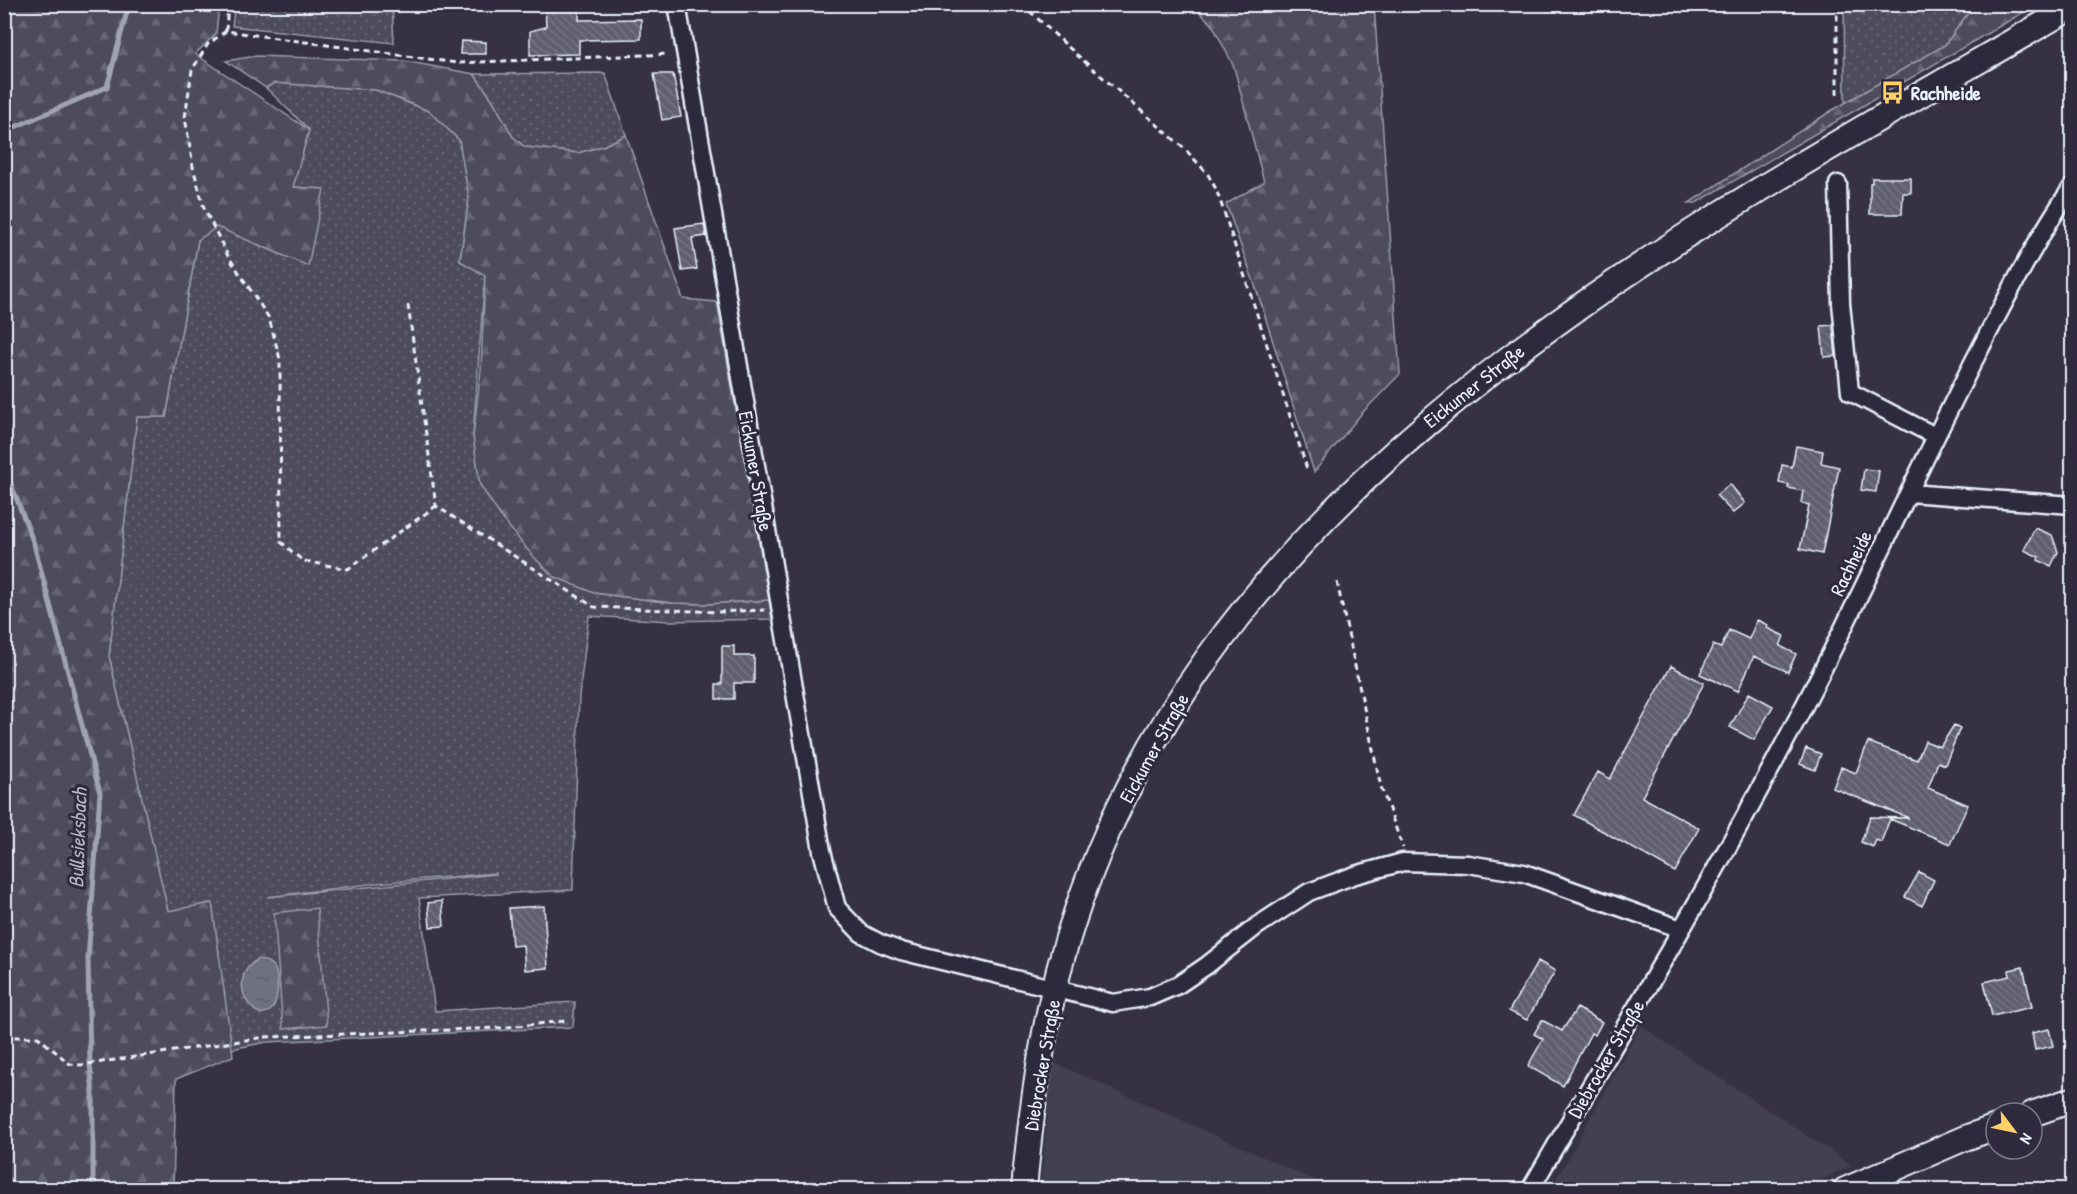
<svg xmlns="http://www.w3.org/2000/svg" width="2077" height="1194" viewBox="0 0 2077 1194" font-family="'Patrick Hand',sans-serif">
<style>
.built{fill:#433f51}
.grass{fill:url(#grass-dots);stroke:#9a9eaa;stroke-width:1.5;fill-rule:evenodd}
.forest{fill:url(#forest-firs);stroke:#9a9eaa;stroke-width:1.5}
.water{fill:url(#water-ripples);stroke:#a0a4af;stroke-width:1.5}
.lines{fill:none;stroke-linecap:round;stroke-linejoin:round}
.stream{stroke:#a0a4af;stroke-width:5}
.building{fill:url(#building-back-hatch);stroke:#e8f1f8;stroke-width:1.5}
.minor-casing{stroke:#e8f1f8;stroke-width:21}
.secondary-casing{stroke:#e8f1f8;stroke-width:28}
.path{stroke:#e8f1f8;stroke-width:3;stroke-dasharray:6 4.5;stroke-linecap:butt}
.minor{stroke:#2f2a3d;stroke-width:16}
.secondary{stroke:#2f2a3d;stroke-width:24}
.labels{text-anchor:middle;stroke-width:6;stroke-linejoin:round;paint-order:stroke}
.poi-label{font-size:20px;font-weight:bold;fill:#e8f1f8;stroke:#2f2a3d;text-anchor:start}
.street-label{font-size:20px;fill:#e8f1f8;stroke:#2f2a3d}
.water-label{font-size:21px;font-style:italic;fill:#b2b7c2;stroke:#2f2a3d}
</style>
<defs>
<pattern id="grass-dots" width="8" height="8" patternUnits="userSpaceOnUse" patternTransform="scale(1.5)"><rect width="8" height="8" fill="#4d4b5c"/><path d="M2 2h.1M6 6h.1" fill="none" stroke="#676574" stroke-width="1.8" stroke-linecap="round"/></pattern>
<pattern id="forest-firs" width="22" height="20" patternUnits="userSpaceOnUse" patternTransform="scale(1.5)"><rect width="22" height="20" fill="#4d4b5c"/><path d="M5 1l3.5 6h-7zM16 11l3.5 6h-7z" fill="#676574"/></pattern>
<pattern id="water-ripples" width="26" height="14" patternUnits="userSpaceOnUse" patternTransform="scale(1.5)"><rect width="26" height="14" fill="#70717f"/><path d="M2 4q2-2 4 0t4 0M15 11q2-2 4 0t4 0" fill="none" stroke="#5b5c64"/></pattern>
<pattern id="building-back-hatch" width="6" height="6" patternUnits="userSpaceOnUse" patternTransform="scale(1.5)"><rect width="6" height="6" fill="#605e6e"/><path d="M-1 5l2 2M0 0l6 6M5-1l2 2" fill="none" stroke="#777683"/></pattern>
</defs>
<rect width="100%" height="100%" fill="#363244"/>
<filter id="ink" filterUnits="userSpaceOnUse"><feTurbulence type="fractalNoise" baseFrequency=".0167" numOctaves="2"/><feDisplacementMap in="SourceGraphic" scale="12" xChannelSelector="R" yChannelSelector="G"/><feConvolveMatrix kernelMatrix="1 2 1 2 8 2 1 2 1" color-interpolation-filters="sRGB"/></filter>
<g filter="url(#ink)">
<path class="built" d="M 1641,1026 L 1852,1165 L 1803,1189 L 1551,1189 Z
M 1053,1062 L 1334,1189 L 1040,1189 Z"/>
<path class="grass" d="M 235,4 L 392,5 L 394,43 L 232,26 Z
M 1844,5 L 1974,5 L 1945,45 L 1845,103 Z
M 605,73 L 626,135 L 603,146 L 578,153 L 525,147 L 513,137 L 492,99 L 474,74 Z
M 274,83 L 376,90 L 429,111 L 459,140 L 469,197 L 460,260 L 485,275 L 473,436 L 480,485 L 594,593 L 673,603 L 707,604 L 769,600 L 772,619 L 670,621 L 589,616 L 579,696 L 573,890 L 419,898 L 435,1011 L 575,1002 L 573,1027 L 267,1042 L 231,1049 L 212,903 L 168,912 L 109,656 L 137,417 L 166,417 L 198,240 L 217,227 L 308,266 L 323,189 L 293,187 L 309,130 L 266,88 ZM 496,873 L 496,874 L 267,897 L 377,883 Z"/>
<path class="forest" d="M 5,4 L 219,5 L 216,34 L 195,54 L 309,130 L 293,187 L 324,189 L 308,266 L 217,227 L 198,240 L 166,417 L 137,417 L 109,656 L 168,911 L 212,903 L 233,1056 L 176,1079 L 173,1189 L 5,1189 Z
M 1195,5 L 1374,5 L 1400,374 L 1362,413 L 1314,472 L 1258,294 L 1226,204 L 1264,182 L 1234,67 L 1212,24 L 1196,9 Z
M 1974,5 L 2036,5 L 1696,203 L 1689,203 L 1831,111 L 1945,45 Z
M 256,56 L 404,61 L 474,74 L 492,99 L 513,137 L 525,147 L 578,153 L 603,146 L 626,135 L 683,299 L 717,302 L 769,600 L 707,604 L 673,603 L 594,593 L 553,576 L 532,555 L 501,517 L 480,485 L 473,436 L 481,369 L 485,275 L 460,261 L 469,198 L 459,140 L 429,111 L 376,90 L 274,83 L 266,88 L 226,61 Z
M 317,908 L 327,1025 L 283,1029 L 274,913 Z"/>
<path class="water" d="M 259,959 C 265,961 272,963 275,969 C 279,979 279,1003 270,1011 C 269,1012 262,1013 261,1014 C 238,1003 235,970 259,959 Z"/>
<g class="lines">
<path class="stream" d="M 4,138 L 8,130 L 107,87 L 129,4
M 4,466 L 34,544 L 100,793 L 88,959 L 90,1064 L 93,1093 L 93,1190"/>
</g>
<path class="building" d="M 545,4 L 579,4 L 579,20 L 641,19 L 641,39 L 579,40 L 579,54 L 530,55 L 530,31 L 546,27 Z
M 461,41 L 486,42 L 486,54 L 460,54 Z
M 654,74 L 673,74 L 681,117 L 662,120 Z
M 1872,178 L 1911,178 L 1911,193 L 1903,193 L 1902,214 L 1870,214 L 1870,183 L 1872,183 Z
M 704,224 L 706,236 L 692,238 L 697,269 L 682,271 L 675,228 Z
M 1833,325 L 1836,356 L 1824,357 L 1821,326 Z
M 1796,446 L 1823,451 L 1821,463 L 1839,467 L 1822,554 L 1800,549 L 1809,505 L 1801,503 L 1803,491 L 1788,488 L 1789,485 L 1779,483 L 1782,465 L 1792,467 Z
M 1864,469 L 1879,471 L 1876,492 L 1861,490 Z
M 1730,484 L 1745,503 L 1733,513 L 1716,495 Z
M 2035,528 L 2052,535 L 2058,552 L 2051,566 L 2038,560 L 2039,557 L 2024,550 Z
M 1757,620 L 1768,625 L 1767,628 L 1784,636 L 1780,646 L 1796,654 L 1788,672 L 1754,656 L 1738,691 L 1700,674 L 1713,645 L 1721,648 L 1729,630 L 1749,639 Z
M 722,646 L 734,646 L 734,656 L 754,656 L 754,683 L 734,683 L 734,699 L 716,699 L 716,684 L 722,684 Z
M 1671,666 L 1704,683 L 1642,797 L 1699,828 L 1675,872 L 1574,815 L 1598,772 L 1610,779 Z
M 1749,693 L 1773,706 L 1754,740 L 1730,727 Z
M 1954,725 L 1960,728 L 1945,765 L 1938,762 L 1928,788 L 1968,805 L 1950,844 L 1890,819 L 1881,842 L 1876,840 L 1873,847 L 1861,842 L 1870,817 L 1909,818 L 1833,788 L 1841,767 L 1856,773 L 1868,742 L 1917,760 L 1925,741 L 1940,747 Z
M 1806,748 L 1821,754 L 1815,770 L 1800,764 Z
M 1919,872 L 1934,880 L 1922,906 L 1905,897 Z
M 442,901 L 444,926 L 430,927 L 428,903 Z
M 544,906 L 548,968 L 525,970 L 523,945 L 512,946 L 509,908 Z
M 1538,961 L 1555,971 L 1527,1020 L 1509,1011 Z
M 2023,967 L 2032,1007 L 1992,1016 L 1984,982 L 2010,976 L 2009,970 Z
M 1577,1008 L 1602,1022 L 1595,1035 L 1591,1033 L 1563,1086 L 1528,1066 L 1543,1039 L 1534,1034 L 1542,1020 L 1562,1031 Z
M 2049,1029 L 2053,1046 L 2035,1050 L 2032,1033 Z"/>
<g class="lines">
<defs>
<path id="minor" d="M 677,4 L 822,851 L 837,908 L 861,933 L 880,943 L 901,951 L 1113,1003 L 1150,997 L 1178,985 L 1206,966 L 1257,926 L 1309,892 L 1355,875 L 1403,862 L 1468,864 L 1524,873 L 1681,929
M 1838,184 L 1841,303 L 1850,392 L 1935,436
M 1909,493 L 2072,505
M 1530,1190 C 1623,1029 1719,870 1804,706 C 1865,589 1918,468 1979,351 C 2008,295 2036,239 2072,187"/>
<path id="secondary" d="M 2032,1114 L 2072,1100
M 1024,1190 C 1031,1109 1042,1029 1064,951 C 1202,476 1676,238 2072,7
M 1845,1190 L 1965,1138 L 1996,1127"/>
</defs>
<use href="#minor" class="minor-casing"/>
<use href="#secondary" class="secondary-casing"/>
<path class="path" d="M 228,4 L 226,31 L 457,63 L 669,54
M 1022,4 L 1077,55 L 1184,148 L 1207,173 L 1216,189 L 1223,209 L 1308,472
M 1837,4 L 1837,98
M 226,31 L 208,44 L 192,70 L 185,117 L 193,167 L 204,208 L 228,256 L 269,318 L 280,359 L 281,542 L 303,561 L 348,569 L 436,506
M 408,305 L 436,506 L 594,607 L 719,612 L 764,610
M 1337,582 L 1381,787 L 1403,848
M 4,1037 L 38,1037 L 70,1064 L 82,1065 L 266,1037 L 499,1028 L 565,1021"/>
<use href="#minor" class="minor"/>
<use href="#secondary" class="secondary"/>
</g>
</g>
<defs>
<symbol id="bus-bare" viewBox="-9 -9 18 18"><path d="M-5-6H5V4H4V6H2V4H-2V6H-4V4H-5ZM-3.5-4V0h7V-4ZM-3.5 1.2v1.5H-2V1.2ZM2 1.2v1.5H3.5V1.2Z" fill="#ffd166" stroke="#2f2a3d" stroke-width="2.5" paint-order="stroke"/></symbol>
</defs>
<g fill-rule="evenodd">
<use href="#bus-bare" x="1876" y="76" width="33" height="33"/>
</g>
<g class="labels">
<g class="poi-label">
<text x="1911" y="100">Rachheide</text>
</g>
<g class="street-label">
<text transform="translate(1474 386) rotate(-38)" y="7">Eickumer Straße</text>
<text transform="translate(756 471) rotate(80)" y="7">Eickumer Straße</text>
<text transform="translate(1851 563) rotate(-64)" y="7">Rachheide</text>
<text transform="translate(1154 748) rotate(-61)" y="7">Eickumer Straße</text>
<text transform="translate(1606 1059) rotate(-60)" y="7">Diebrocker Straße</text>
<text transform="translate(1042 1065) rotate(-80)" y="7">Diebrocker Straße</text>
</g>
<g class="water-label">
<text transform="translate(78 838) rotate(-88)" y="7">Bullsieksbach</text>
</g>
</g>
<rect width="2077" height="1194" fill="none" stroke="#2f2a3d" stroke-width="24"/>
<rect x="12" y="12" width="2053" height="1170" fill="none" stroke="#e8f1f8" stroke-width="2" filter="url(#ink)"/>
<g transform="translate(2014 1131) rotate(122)"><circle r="28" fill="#2f2a3d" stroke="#797a88" stroke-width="1.5"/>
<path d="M0-4.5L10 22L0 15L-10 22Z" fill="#ffd166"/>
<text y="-9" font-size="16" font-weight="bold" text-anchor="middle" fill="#e8f1f8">N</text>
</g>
</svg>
